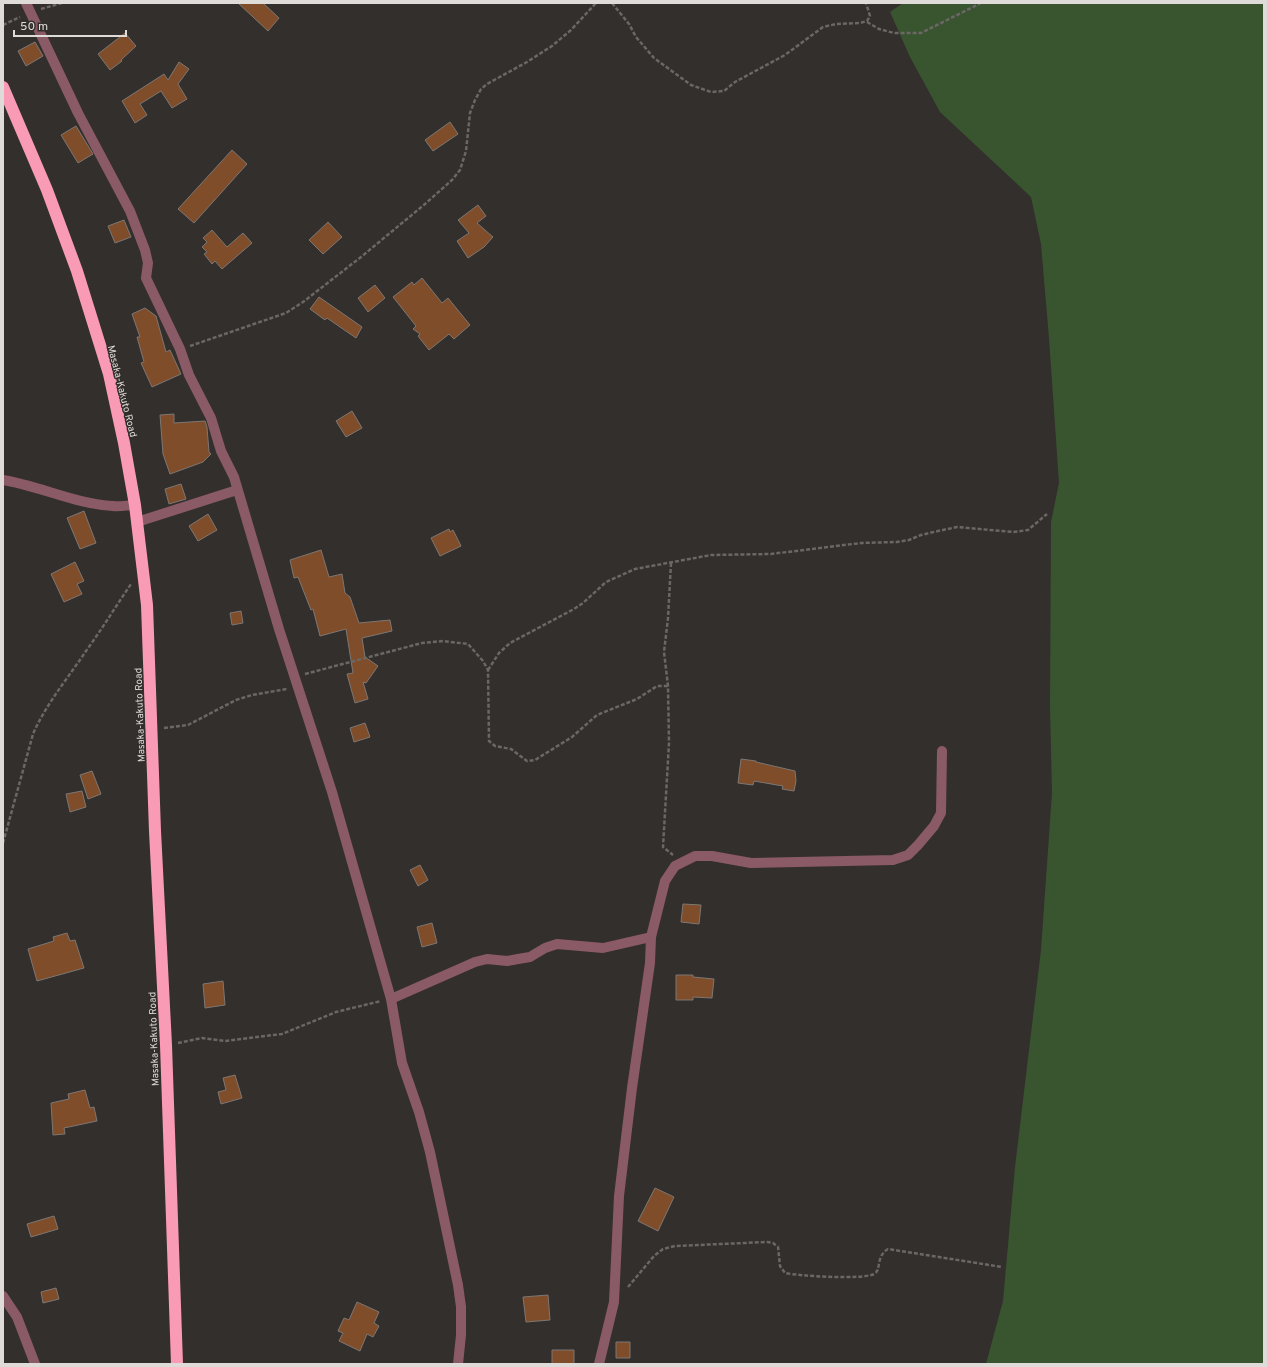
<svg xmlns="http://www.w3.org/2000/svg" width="1267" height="1367" viewBox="0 0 1267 1367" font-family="Overpass,sans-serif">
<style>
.green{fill:#395530}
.building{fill:#804d2a;stroke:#7d7774}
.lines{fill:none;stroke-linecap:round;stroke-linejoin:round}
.path{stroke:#6a6764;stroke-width:2.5;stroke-dasharray:4 2;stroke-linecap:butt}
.street{stroke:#8b5a67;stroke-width:10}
.highway{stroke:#f99bb4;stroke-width:12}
.labels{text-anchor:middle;stroke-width:3;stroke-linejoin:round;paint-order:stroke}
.street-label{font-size:10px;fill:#dedbd9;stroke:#332f2c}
</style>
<rect width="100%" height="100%" fill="#332f2c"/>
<path class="green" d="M 903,3 L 1264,3 L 1264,1364 L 986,1364 L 1003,1301 L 1015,1167 L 1041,950 L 1052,793 L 1050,706 L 1051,522 L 1059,483 L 1049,338 L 1041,244 L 1031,197 L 940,112 L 910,57 L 890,12 Z"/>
<path class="building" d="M 238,3 L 263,3 L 279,18 L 268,31 Z
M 125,33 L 136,46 L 121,60 L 122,61 L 110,70 L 98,54 Z
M 35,42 L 43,56 L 26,66 L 18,51 Z
M 179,62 L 189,69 L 178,84 L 187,99 L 172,108 L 161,91 L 140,104 L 147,115 L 135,123 L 122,101 L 164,74 L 168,80 Z
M 450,122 L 458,134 L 433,151 L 425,140 Z
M 76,126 L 93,154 L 78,163 L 61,135 Z
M 232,150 L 247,164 L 194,223 L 178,209 Z
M 478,205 L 486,216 L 477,223 L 493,237 L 484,247 L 468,258 L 457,241 L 469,233 L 458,220 Z
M 124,220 L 131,237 L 115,243 L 108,226 Z
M 328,222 L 342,237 L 323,254 L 309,240 Z
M 212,230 L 227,247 L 243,233 L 252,243 L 222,269 L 215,261 L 212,264 L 204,254 L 207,252 L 202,247 L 207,242 L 203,238 Z
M 422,278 L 442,303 L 448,298 L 470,325 L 454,339 L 449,334 L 429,350 L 418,336 L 420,334 L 413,329 L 416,326 L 393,297 L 412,282 L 414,285 Z
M 375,285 L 385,298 L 368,312 L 358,298 Z
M 319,297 L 362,327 L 356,338 L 327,318 L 325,320 L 310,309 Z
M 145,308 L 156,316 L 166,352 L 170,350 L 181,374 L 152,387 L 141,363 L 144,362 L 137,337 L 140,337 L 132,314 Z
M 352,411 L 362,428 L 346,437 L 336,421 Z
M 174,414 L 174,423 L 205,421 L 207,427 L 209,452 L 211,454 L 203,462 L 170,474 L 163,454 L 160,415 Z
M 181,484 L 186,499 L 169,504 L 165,489 Z
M 84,511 L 96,543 L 80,549 L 67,518 Z
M 208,514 L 217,530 L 198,541 L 189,526 Z
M 449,529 L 450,532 L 453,530 L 461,546 L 440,556 L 431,538 Z
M 321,550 L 329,577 L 342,574 L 345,593 L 350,597 L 359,623 L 390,620 L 392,631 L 362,638 L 365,657 L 378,666 L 366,683 L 363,682 L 368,699 L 355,703 L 347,674 L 353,673 L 346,629 L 320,636 L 313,609 L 311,610 L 298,577 L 294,578 L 290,560 Z
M 75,562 L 84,581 L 77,584 L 82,594 L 64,602 L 51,574 Z
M 241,611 L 243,623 L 232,625 L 230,613 Z
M 365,723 L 370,737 L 354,742 L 350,728 Z
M 741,759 L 756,761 L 756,762 L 795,771 L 796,781 L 794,791 L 782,789 L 783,786 L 754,781 L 753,785 L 738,783 Z
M 92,771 L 101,794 L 88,799 L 80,775 Z
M 82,791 L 86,807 L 70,812 L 66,794 Z
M 420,865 L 428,880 L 418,886 L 410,870 Z
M 683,904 L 701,905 L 699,924 L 681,922 Z
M 432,923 L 437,943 L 422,947 L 417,927 Z
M 67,933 L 70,941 L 75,940 L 84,968 L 37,981 L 28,949 L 54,941 L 53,937 Z
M 676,975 L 693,975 L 693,977 L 714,979 L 712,998 L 693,997 L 693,1000 L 676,1000 Z
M 223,981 L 225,1005 L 205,1008 L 203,984 Z
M 235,1075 L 242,1098 L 221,1104 L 218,1092 L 226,1090 L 223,1078 Z
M 85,1090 L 90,1108 L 94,1107 L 97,1121 L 64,1128 L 65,1134 L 53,1135 L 51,1103 L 69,1099 L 68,1094 Z
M 655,1188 L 674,1197 L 658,1231 L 638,1221 Z
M 54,1216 L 58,1229 L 31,1237 L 27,1224 Z
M 56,1288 L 59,1299 L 43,1303 L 41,1292 Z
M 548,1295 L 550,1320 L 526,1322 L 523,1297 Z
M 357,1302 L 379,1312 L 374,1323 L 379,1326 L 373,1337 L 367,1334 L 360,1351 L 339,1341 L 343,1333 L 338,1331 L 344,1318 L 349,1320 Z
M 616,1342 L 630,1342 L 630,1358 L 616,1358 Z
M 552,1350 L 574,1350 L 574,1364 L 552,1364 Z"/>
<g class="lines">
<path class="path" d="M 612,3 L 629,24 L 636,37 L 654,58 L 691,85 L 711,92 L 724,91 L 735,82 L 785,55 L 823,27 L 836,24 L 860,23 L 867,21 L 870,16 L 866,3
M 41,9 L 62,3
M 867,22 L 879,29 L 894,33 L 921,33 L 981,3
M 3,25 L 20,17
M 190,346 L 286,313 L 303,302 L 361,257 L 425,204 L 452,180 L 460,170 L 466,151 L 470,113 L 475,100 L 481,89 L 487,84 L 527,62 L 552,46 L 571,30 L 596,3
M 671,563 L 668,618 L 664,652 L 668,686 L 669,743 L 663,847 L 673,855
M 488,670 L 499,653 L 510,643 L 574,609 L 583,603 L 606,582 L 635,569 L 711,555 L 771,554 L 861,543 L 897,542 L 909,540 L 921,535 L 938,531 L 957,527 L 1013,532 L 1028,530 L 1047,514
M 305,674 L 422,643 L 443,641 L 468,644 L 483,661 L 488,670 L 489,741 L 495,746 L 511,749 L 527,761 L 535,760 L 572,737 L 597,715 L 637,699 L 657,686 L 668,686
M 164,728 L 188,725 L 236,700 L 252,695 L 287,689
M 3,843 L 33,734 C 46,704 68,678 86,651 C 102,629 116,606 131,584
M 178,1043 L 202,1038 L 225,1041 L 282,1034 L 336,1012 L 381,1001
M 628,1287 L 654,1256 L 663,1249 L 675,1246 L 767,1242 L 773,1243 L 778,1247 L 780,1266 L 785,1273 C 799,1276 862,1280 874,1274 C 882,1270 875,1257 888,1249 L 1002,1267"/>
<path class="street" d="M 26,3 L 78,113 L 130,211 L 145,250 L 148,263 L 146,278 L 180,349 L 189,375 L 211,418 L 221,451 L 234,477 L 279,629 L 332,792 L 391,999 L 402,1063 L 419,1112 L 430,1152 L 458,1285 L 461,1307 L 461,1335 L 458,1364
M 3,480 C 40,486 76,504 113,506 C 120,507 128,505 135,505
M 137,522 L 237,490
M 391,999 L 475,962 L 487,959 L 507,961 L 518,959 L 530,957 L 545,948 L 557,944 L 603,948 L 651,937
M 3,1296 L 17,1317 L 35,1364
M 599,1364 L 614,1302 L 619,1196 L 632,1088 L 650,963 L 651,937 L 665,881 L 675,866 L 695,856 L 712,856 L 751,863 L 893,860 L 908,855 L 918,845 L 934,826 L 941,813 L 942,751"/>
<path class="highway" d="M 3,87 L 47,190 L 77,271 L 109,374 L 124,443 L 135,505 L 147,605 L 155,831 L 166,1045 L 177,1364"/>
</g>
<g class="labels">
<g class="street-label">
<text transform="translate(123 391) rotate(76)" y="4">Masaka-Kakuto Road</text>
<text transform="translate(139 715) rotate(-92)" y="4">Masaka-Kakuto Road</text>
<text transform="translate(153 1039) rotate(-92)" y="4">Masaka-Kakuto Road</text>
</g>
</g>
<rect width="1267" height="1367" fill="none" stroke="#dedbd9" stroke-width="8"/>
<path d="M14 30v6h112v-6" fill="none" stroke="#dedbd9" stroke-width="2"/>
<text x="20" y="30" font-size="12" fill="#dedbd9" stroke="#332f2c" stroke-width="3" paint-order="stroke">50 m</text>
</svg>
